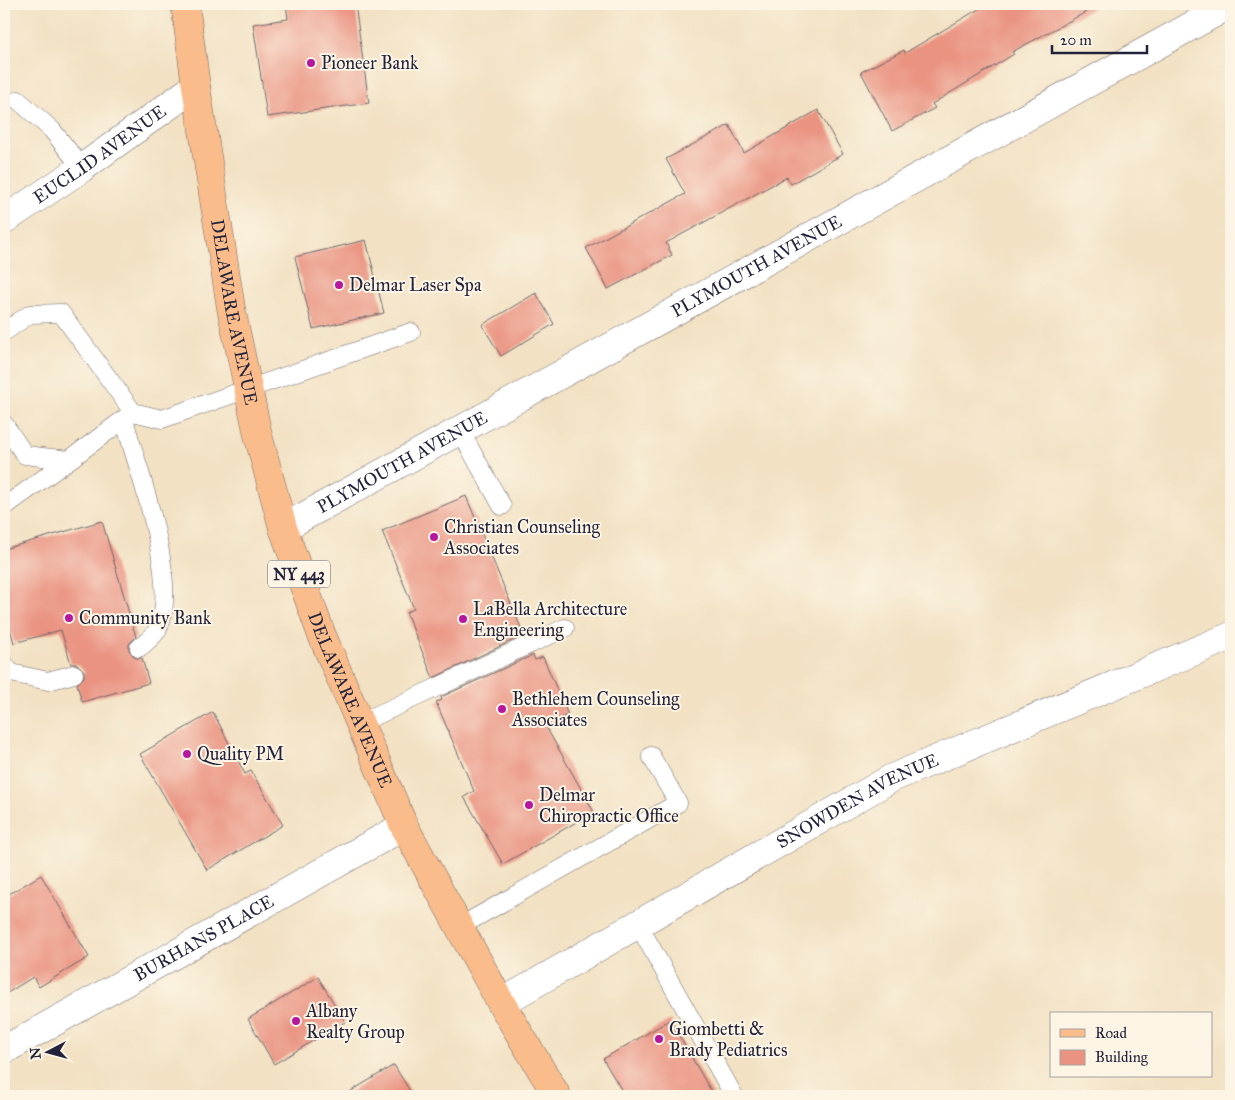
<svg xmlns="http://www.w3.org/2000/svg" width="1235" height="1100" viewBox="0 0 1235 1100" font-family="'IM FELL Great Primer',serif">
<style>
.building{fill:#ea9381}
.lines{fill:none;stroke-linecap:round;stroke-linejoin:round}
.service-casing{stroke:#6b656a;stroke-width:19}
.minor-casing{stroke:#6b656a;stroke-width:29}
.primary-casing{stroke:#6b656a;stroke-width:29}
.service{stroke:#fff;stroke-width:18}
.minor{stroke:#fff;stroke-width:28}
.primary{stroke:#fabc8b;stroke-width:28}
.poi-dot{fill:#b5179e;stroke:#fcf5e5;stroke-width:2}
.labels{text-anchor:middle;stroke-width:4;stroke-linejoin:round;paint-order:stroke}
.shield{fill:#fcf5e5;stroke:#63616e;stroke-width:1}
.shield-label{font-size:16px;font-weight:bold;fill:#22223b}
.poi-label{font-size:18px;fill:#22223b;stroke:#fcf5e5;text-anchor:start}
.street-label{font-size:18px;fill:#22223b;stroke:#fcf5e5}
</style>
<rect width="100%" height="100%" fill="#fcf5e5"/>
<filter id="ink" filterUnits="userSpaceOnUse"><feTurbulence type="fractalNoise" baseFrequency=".02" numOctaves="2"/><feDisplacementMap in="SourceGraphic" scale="10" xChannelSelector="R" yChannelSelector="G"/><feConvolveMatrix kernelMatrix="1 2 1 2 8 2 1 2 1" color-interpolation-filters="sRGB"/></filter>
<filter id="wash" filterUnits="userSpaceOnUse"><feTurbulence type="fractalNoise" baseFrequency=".0096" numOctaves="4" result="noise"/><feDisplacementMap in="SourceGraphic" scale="20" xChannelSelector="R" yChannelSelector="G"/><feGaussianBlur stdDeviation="1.12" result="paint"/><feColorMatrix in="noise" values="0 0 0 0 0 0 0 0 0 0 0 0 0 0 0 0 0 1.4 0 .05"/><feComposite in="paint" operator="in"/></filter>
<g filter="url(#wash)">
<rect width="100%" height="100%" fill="#f2e1c2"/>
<g id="blocks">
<path class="building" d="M 286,4 L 320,4 L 320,7 L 355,4 L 369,103 L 267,117 L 253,24 L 288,19 Z
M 987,4 L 1101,4 L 1012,52 L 1014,54 L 932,104 L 935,108 L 892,131 L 861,72 L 904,50 L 905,53 Z
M 818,110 L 843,154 L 791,184 L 787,177 L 666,243 L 672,255 L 608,289 L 586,248 L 685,194 L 666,159 L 729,125 L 744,153 Z
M 366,240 L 384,313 L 313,329 L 295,257 Z
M 536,293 L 554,324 L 501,356 L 482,325 Z
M 466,496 L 524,635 L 433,678 L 406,612 L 414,609 L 382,531 Z
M 102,521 L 136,637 L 129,644 L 129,650 L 135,658 L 142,658 L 149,683 L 82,702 L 77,684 L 84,677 L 84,671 L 77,664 L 71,664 L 61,630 L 14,643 L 4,607 L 4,549 Z
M 533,655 L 535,660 L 543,657 L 568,715 L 545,725 L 594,812 L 503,864 L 464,797 L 474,791 L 436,702 L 442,700 L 441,697 Z
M 213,712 L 245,774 L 251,771 L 283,825 L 207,870 L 140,754 Z
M 41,875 L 89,957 L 39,987 L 33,977 L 4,995 L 4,897 Z
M 318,977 L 345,1022 L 274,1064 L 248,1019 Z
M 670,1020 L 714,1096 L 625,1096 L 603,1059 Z
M 394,1065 L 413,1096 L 343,1096 Z"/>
</g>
</g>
<g filter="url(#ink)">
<use href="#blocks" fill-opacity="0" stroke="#6b656a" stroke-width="1"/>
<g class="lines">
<defs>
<path id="service" d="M 18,100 L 52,130 L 82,168
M 4,332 L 30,314 L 61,313 L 133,412 L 162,419 L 411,332
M 124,419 C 137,467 183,589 156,632 C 152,638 144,644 139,648
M 4,424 L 25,455 L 69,460 L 131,414
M 459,429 L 502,506
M 4,507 L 69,460
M 4,664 L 11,673 L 48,681 L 74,674
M 360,723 L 565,628
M 638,924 L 734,1096
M 459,927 L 678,803 L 651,756"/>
<g id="minor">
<path id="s1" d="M 4,220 L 82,168 L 196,86"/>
<path id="s2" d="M 283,528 L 1231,4"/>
<path id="s3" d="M 501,1003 L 892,778 L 1231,636"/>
<path id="s4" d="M 4,1050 L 404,826"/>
</g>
<g id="primary">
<path id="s5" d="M 185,4 L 196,86 L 231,308 L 258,435 L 283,528 L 321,633 L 404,826 L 501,1003 L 557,1096"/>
</g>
</defs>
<use href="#service" class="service-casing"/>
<use href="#minor" class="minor-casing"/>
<use href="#primary" class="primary-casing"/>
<use href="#service" class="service"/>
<use href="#minor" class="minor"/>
<use href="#primary" class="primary"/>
</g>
</g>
<g class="poi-dot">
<circle cx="311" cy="63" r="5"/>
<circle cx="339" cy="285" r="5"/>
<circle cx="434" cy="537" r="5"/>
<circle cx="69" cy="618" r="5"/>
<circle cx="463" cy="619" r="5"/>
<circle cx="502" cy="709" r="5"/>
<circle cx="187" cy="754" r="5"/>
<circle cx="529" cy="805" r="5"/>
<circle cx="296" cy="1021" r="5"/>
<circle cx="659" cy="1039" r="5"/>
</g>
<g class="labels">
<rect class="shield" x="268" y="560.5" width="62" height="27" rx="4"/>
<g class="shield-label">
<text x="299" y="580">NY 443</text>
</g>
<g class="poi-label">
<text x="321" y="69">Pioneer Bank</text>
<text x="349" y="291">Delmar Laser Spa</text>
<text x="444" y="533">Christian Counseling<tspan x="444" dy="21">Associates</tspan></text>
<text x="473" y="615">LaBella Architecture<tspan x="473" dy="21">Engineering</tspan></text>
<text x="79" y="624">Community Bank</text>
<text x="512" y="705">Bethlehem Counseling<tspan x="512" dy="21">Associates</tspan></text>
<text x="197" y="760">Quality PM</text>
<text x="539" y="801">Delmar<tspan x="539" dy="21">Chiropractic Office</tspan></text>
<text x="306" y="1017">Albany<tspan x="306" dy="21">Realty Group</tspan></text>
<text x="669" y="1035">Giombetti &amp;<tspan x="669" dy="21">Brady Pediatrics</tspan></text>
</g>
<g class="street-label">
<text dy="6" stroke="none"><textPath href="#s1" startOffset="116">EUCLID AVENUE</textPath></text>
<text dy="6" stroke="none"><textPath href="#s2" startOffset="541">PLYMOUTH AVENUE</textPath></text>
<text dy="6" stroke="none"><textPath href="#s5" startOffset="312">DELAWARE AVENUE</textPath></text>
<text dy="6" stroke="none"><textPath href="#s2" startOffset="136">PLYMOUTH AVENUE</textPath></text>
<text dy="6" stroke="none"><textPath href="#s5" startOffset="718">DELAWARE AVENUE</textPath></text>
<text dy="6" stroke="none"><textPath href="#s3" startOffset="410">SNOWDEN AVENUE</textPath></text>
<text dy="6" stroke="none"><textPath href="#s4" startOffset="229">BURHANS PLACE</textPath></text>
</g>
</g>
<rect width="1235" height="1100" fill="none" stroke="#fcf5e5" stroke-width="20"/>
<rect x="1050" y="1012" width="162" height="65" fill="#fcf5e5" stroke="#a5a1a1"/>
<rect x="1060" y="1029" width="25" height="8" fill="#fabc8b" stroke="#a5a1a1"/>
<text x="1095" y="1038" font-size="15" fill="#22223b">Road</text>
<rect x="1060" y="1050" width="25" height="15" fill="#ea9381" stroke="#a5a1a1"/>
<text x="1095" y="1062" font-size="15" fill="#22223b">Building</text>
<g transform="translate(48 1052) rotate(264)" stroke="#fcf5e5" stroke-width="4" paint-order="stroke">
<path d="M0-4L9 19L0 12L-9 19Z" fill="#22223b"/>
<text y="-8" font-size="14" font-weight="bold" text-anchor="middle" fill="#22223b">N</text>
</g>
<path d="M1052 45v8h95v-8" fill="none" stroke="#22223b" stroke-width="2.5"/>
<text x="1060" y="45" font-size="15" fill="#22223b" stroke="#fcf5e5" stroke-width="4" paint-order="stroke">20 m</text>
</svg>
